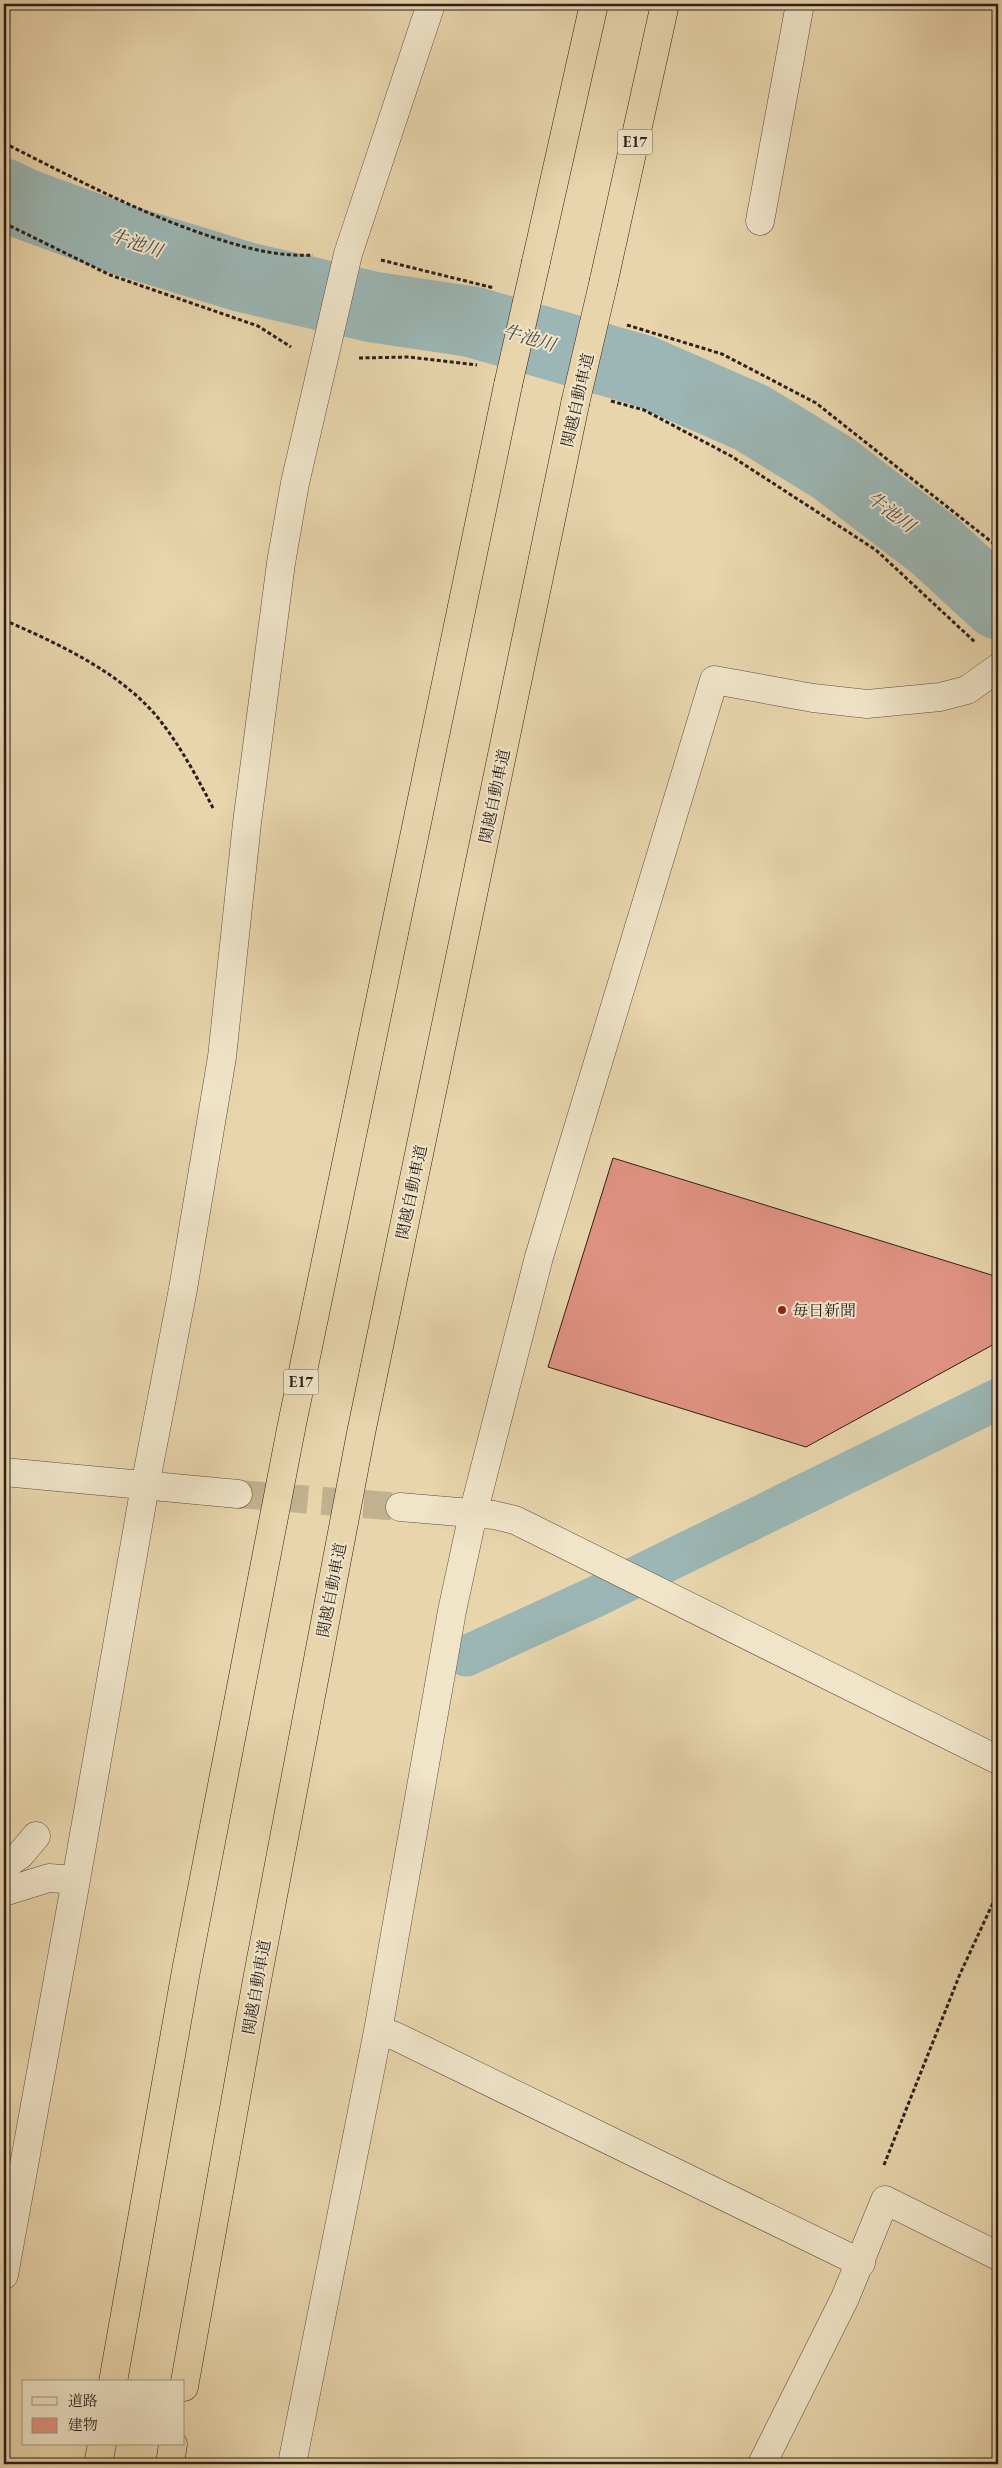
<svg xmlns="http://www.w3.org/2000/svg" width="1002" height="2468" viewBox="0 0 1002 2468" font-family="'EB Garamond','Noto Serif JP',serif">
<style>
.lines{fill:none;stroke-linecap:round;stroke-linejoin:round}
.canal{stroke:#9bb6b4;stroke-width:41}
.river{stroke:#9bb6b4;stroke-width:71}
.building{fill:#e09282;stroke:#2c1f1b}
.minor-tunnel{stroke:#c2b18f;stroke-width:28;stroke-dasharray:28 14;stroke-linecap:butt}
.minor-casing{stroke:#5b4c3f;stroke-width:29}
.highway-casing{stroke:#2c1f1b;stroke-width:29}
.path{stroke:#2c1f1b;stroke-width:3;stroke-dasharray:4 2.5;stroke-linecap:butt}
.minor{stroke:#f0e4c9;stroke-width:28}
.highway{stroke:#e8d5ac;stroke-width:28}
.highway-bridge-casing{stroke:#2c1f1b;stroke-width:29;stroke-linecap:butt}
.highway-bridge{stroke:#e8d5ac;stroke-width:28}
.poi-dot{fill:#8f2418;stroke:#f0e4c9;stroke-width:2}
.labels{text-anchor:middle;stroke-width:4;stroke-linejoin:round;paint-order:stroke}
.shield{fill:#f0e4c9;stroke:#675a4f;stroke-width:1}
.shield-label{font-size:15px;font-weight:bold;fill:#2c1f1b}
.street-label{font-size:16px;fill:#2c1f1b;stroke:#f0e4c9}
.poi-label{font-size:16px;fill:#2c1f1b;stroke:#f0e4c9;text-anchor:start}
.water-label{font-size:18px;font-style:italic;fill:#4d4c49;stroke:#f0e4c9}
</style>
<rect width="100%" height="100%" fill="#e8d5ac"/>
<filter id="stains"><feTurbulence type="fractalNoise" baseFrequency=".004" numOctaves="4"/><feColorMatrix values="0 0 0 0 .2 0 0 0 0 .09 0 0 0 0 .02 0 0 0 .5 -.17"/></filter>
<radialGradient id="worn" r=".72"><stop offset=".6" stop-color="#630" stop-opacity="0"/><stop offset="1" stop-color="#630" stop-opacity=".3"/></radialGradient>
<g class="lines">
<path class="canal" d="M 466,1656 L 595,1597 L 998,1399"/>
<path class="river" d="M 4,194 L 22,203 L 120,239 L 244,277 L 373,307 L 473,322 L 644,371 L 752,418 L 833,468 L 934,545 L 998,604"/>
</g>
<path class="building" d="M 613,1158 L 998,1277 L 998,1342 L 806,1447 L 548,1367 Z"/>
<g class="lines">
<path class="minor-tunnel" d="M 238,1494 L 400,1507"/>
<defs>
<path id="minor" d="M 760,221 L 800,4
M 4,1472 L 238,1494
M 400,1507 L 494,1515 L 515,1520 L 998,1760
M 4,1866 L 20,1855 L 36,1836
M 4,1892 L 49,1878 L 76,1880
M 378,2031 L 395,2036 L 861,2263
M 4,2275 L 76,1880 L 145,1486 L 183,1289 L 222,1057 L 247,823 L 281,563 L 295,483 L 348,254 L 431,4
M 292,2464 L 378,2031 L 452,1611 L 473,1514 L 539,1257 L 714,680 L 813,698 L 867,704 L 940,697 L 967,690 L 998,668
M 762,2464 L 845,2298 L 885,2200 L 998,2256"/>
<path id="highway" d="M 536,262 L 594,4
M 604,280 L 665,4
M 113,2382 L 186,1971 L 292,1424 L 508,385
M 184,2387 L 257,1980 L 361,1433 L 575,404
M 98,2464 L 102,2444
M 170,2464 L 173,2444"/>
</defs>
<use href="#minor" class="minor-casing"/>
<use href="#highway" class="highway-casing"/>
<path class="path" d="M 4,143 C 72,177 139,213 212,237 C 245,248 278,257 313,255
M 4,223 L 110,275 L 258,326 L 291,347
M 381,260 L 494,288
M 627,325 L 722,354 L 816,403 L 998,547
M 359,358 L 409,357 L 477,365
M 611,401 L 644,410 L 731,456 L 876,550 L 976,643
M 4,620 C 59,644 125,674 162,723 C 182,749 198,779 213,808
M 884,2165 L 960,1974 L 998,1892"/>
<use href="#minor" class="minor"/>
<use href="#highway" class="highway"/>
<defs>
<path id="highway-bridge" d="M 508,385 L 536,262
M 575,404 L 604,280"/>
</defs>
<use href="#highway-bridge" class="highway-bridge-casing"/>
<use href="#highway-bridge" class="highway-bridge"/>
</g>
<circle class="poi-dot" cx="782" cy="1310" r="5"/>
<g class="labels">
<g class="shield">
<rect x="617.5" y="129.5" width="35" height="25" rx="4"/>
<rect x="283.5" y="1369.5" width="35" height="25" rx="4"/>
</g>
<g class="shield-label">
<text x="635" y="147">E17</text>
<text x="301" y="1387">E17</text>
</g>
<g class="street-label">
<text transform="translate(577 400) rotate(-77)" y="6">関越自動車道</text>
<text transform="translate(494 796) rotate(-78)" y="6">関越自動車道</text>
<text transform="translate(411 1192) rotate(-78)" y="6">関越自動車道</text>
<text transform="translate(331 1590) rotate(-79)" y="6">関越自動車道</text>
<text transform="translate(256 1987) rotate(-80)" y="6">関越自動車道</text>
</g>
<g class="poi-label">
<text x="792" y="1316">毎日新聞</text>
</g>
<g class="water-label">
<text transform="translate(136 243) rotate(18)" y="6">牛池川</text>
<text transform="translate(529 338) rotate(16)" y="6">牛池川</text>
<text transform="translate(891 512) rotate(37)" y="6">牛池川</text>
</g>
</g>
<rect width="1002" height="2468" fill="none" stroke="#e8d5ac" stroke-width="20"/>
<rect x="5" y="5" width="992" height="2458" fill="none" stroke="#2c1f1b" stroke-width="2.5"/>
<rect x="10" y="10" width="982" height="2448" fill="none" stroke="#2c1f1b"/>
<rect x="22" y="2380" width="162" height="65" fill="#f0e4c9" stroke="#a29583"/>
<rect x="32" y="2397" width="25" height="8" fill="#f0e4c9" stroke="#a29583"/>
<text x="68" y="2406" font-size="15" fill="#2c1f1b">道路</text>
<rect x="32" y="2418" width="25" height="15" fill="#e09282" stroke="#a29583"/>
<text x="68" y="2430" font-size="15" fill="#2c1f1b">建物</text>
<rect width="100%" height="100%" filter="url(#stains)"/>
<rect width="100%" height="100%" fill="url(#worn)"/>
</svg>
